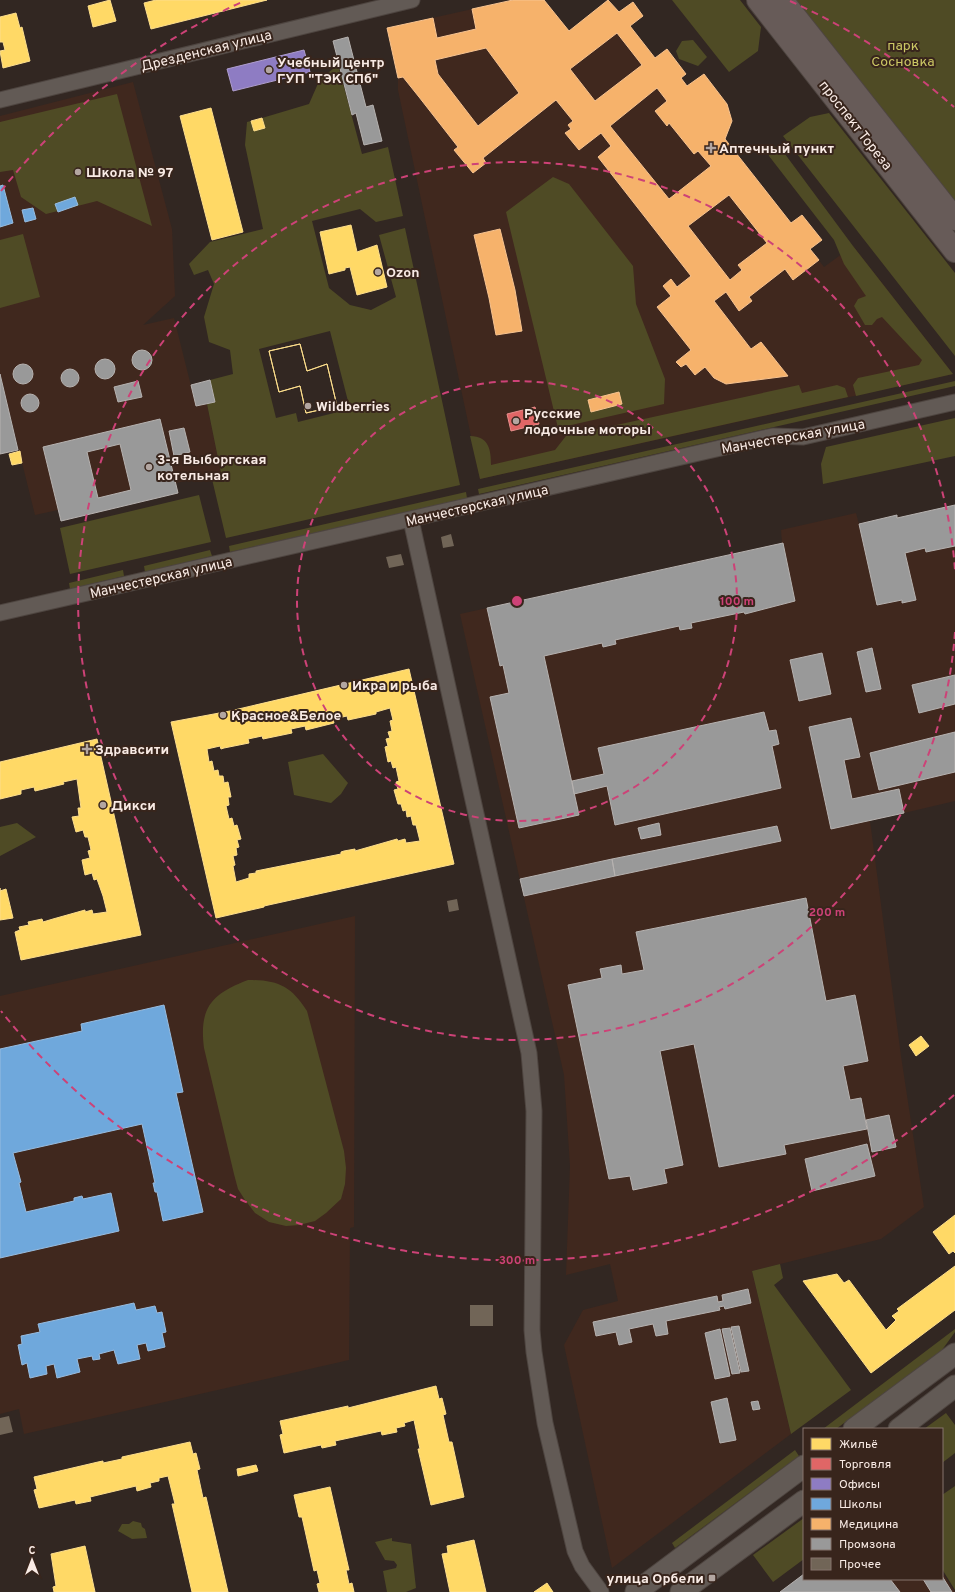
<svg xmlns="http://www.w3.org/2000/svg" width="955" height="1592" viewBox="0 0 955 1592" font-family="Overpass,sans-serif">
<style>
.built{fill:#40281e}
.green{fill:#4f4b25;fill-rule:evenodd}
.homes{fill:#ffd966;stroke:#fdde8c;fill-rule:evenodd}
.shops{fill:#e06666;stroke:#e88e8c}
.offices{fill:#8e7cc3;stroke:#ae9dcd}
.schools{fill:#6fa8dc;stroke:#98bcdf}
.health{fill:#f6b26b;stroke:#f7c390;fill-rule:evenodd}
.industry{fill:#999;stroke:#b6b2b0;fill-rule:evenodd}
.building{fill:#716557}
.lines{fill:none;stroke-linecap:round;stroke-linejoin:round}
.street-casing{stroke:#4e4540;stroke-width:17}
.secondary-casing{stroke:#4e4540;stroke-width:23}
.primary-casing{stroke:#4e4540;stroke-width:24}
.street{stroke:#625a55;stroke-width:15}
.secondary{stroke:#625a55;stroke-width:21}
.primary{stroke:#675b58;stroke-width:22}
.ring{fill:none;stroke:#cd4277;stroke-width:2;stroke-dasharray:7 5}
.poi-dot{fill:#b3a6a1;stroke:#38251c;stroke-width:1.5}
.labels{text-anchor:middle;stroke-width:4;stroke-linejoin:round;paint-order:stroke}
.park-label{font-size:14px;fill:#cbc764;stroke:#38251c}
.street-label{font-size:14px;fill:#f9ebe5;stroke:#38251c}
.poi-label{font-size:14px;font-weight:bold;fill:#f9ebe5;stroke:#38251c;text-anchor:start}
.centre{fill:#cd4277;stroke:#38251c;stroke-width:2}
.ring-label{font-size:12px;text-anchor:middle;font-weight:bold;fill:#cd4277;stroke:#38251c;stroke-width:4;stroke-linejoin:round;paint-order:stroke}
</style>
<rect width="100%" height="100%" fill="#322722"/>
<path class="built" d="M 513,0 L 544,0 L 569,31 L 608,0 L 619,12 L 633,2 L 643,16 L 630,26 L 655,58 L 667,49 L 686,74 L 681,78 L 687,86 L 704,74 L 727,104 L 732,121 L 725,139 L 791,223 L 802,215 L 822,240 L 810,249 L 824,267 L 853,246 L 953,374 L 480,479 L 398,90 L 398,78 L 387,28 Z
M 133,82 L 172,229 L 175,296 L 143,325 L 174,318 L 196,406 L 207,404 L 221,473 L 176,483 L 178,493 L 61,521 L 58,510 L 35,515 L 0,374 L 0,116 Z
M 955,505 L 955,801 L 870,821 L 901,1056 L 924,1207 L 881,1239 L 752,1271 L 791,1434 L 612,1568 L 564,1345 L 583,1310 L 618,1301 L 610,1264 L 566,1275 L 570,1166 L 564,1075 L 460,614 L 782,543 L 781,530 L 856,513 L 859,524 L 897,515 L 898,518 Z
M 355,916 L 354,1227 L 350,1228 L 349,1360 L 24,1434 L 19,1409 L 0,1414 L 0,996 Z
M 942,1572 L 955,1592 L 780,1592 L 804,1574 L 804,1579 L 942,1579 Z"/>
<path class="green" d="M 672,0 L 740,0 L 761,27 L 758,51 L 729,72 Z
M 794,0 L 955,0 L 955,204 Z
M 693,40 L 707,57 L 698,66 L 679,59 L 676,51 L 682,41 Z
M 338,65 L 362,154 L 388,147 L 403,216 L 376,222 L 360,209 L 312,221 L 329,288 L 350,305 L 371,310 L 396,297 L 379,235 L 405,228 L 460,485 L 226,538 L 211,475 L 221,473 L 207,404 L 215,402 L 210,380 L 233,374 L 230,350 L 209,342 L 204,317 L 214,284 L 208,270 L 194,275 L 189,264 L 210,242 L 263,229 L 245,145 L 247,122 L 251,121 L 254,131 L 265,128 L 262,118 L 309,104 L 320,79 ZM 330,331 L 350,409 L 298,422 L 296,413 L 276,418 L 259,349 Z
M 117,94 L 152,226 L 97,201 L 46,214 L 21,197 L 13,170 L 0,172 L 0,122 Z
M 829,113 L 955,273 L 955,356 L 783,136 L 810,117 Z
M 772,145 L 782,150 L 853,246 L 953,374 L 856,396 L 853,385 L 858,378 L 919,365 L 922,360 L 882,317 L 877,319 L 872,325 L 865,325 L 854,306 L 858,299 L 866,296 L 844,264 L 834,240 L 769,156 L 768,148 Z
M 553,177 L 569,184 L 633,266 L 636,304 L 665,379 L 664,404 L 558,428 L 506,212 Z
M 23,234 L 40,297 L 0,308 L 0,240 Z
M 955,381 L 955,386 L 479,494 L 478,489 Z
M 799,385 L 802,393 L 837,385 L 845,388 L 848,397 L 480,479 L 470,436 C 489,436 491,450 491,465 L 555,450 L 566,436 Z
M 955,418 L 955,456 L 823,484 L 821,464 L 826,447 Z
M 466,492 L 467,498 L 230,552 L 229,546 Z
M 199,495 L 211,542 L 70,574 L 60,528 Z
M 210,550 L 212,556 L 145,572 L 144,566 Z
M 123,570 L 124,576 L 70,589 L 69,583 Z
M 323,754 L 348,783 L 341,794 L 331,803 L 294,795 L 288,762 Z
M 17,823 L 36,837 L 0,856 L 0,827 Z
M 248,980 C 278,980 291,986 307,1011 L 344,1151 L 346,1168 L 345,1184 L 341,1199 L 326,1213 L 315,1221 L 299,1225 L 286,1226 L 269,1222 L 255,1213 L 245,1200 L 238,1189 L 234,1174 L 204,1048 C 199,1008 211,994 248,980 Z
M 780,1264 L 783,1278 L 774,1285 L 851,1390 L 791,1434 L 752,1271 Z
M 955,1329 L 955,1332 L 942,1350 L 836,1429 L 823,1429 Z
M 946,1413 L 955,1425 L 955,1453 L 942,1463 L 942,1429 L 924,1429 Z
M 795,1450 L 799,1456 L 675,1548 L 672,1543 Z
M 955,1486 L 955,1590 L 942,1569 L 942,1495 Z
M 804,1518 L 804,1559 L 773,1582 L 753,1555 Z
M 133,1521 L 141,1523 L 142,1527 L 145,1529 L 147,1538 L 132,1539 L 118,1531 L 122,1524 L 129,1524 Z
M 392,1538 L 392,1541 L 411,1544 L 416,1588 L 406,1592 L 387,1592 L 383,1571 L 396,1568 L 397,1565 L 394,1561 L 385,1560 L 375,1542 Z"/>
<path class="homes" d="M 110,0 L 116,21 L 93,27 L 88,6 Z
M 156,0 L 267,0 L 151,29 L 144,3 Z
M 16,13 L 20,28 L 22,27 L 30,61 L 3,68 L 0,51 L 5,50 L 3,42 L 0,42 L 0,17 Z
M 211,108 L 243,232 L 212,240 L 180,116 Z
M 262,118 L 265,128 L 254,131 L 251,121 Z
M 351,225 L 357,252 L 377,245 L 387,287 L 357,295 L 350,267 L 345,268 L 345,270 L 329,274 L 320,232 Z
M 300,344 L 307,371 L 327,364 L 337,406 L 306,413 L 300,386 L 279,392 L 269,351 Z
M 300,344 L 307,371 L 327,364 L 337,406 L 306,413 L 300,386 L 279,392 L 269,351 Z
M 20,451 L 22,463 L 12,465 L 9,454 Z
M 409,669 L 454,864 L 264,906 L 264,907 L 216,918 L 171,722 L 230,711 ZM 390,708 L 393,720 L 390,721 L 392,731 L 388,732 L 390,738 L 386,739 L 388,746 L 385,747 L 388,762 L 391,761 L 393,768 L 396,767 L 399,781 L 396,782 L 398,789 L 394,790 L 398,804 L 401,804 L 403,811 L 406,810 L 407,817 L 411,816 L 413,825 L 416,825 L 420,841 L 406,843 L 405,839 L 398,841 L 397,839 L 355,851 L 355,849 L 344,851 L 341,852 L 341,854 L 256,871 L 256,873 L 249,874 L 249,878 L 236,882 L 233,866 L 235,865 L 233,856 L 237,855 L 236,848 L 239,847 L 237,840 L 241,839 L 237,825 L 234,826 L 232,818 L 229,819 L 226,806 L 229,805 L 228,797 L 231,797 L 228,782 L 224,783 L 223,776 L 219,776 L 218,770 L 214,771 L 212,761 L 209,762 L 207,749 L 220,746 L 221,749 L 224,748 L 249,743 L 248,739 L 262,736 L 263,739 L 292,733 L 291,729 L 305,726 L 306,730 L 334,723 L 333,719 L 347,716 L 348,720 L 376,714 L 376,712 Z
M 97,739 L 141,935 L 21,960 L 15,932 L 20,930 L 19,927 L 29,925 L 28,922 L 42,919 L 43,922 L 53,919 L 85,910 L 85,912 L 92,910 L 93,914 L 107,912 L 103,896 L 97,879 L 94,880 L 92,873 L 85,875 L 82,860 L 90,858 L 88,851 L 91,850 L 88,837 L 85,837 L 83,830 L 76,832 L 72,817 L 79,816 L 78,808 L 81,808 L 77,779 L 63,782 L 64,784 L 35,791 L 34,787 L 21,790 L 21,794 L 0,799 L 0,762 Z
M 0,888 L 0,891 L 6,889 L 13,918 L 0,920 Z
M 921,1036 L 929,1046 L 916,1056 L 909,1045 Z
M 955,1215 L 955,1253 L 953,1251 L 949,1254 L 933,1232 Z
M 955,1266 L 955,1310 L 871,1373 L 803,1281 L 837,1274 L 844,1283 L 849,1280 L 886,1330 L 896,1320 L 892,1316 L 899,1311 L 897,1309 Z
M 436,1386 L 439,1399 L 442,1398 L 446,1414 L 443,1415 L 449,1442 L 452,1442 L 464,1497 L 431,1505 L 418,1449 L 420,1449 L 414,1420 L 404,1423 L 405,1426 L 396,1428 L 397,1432 L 382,1435 L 381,1431 L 335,1441 L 336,1445 L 322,1448 L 321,1445 L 284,1453 L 280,1435 L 283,1434 L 280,1421 L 348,1406 L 348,1408 Z
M 190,1442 L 193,1454 L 196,1453 L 200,1469 L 197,1470 L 203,1498 L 206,1497 L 228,1592 L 192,1592 L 172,1504 L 175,1504 L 168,1476 L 159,1478 L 159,1481 L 150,1483 L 151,1487 L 137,1491 L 136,1486 L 90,1497 L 91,1501 L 76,1504 L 75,1500 L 39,1508 L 34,1490 L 37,1489 L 34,1477 L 98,1462 L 103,1461 L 103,1463 L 122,1459 L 122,1457 Z
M 256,1465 L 258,1471 L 238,1476 L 237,1469 Z
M 330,1487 L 349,1570 L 346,1570 L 349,1584 L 352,1583 L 354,1592 L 319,1592 L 317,1584 L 320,1583 L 317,1570 L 314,1571 L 302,1517 L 299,1517 L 294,1495 Z
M 474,1540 L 486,1592 L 450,1592 L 442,1554 L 448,1553 L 447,1546 Z
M 85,1546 L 95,1592 L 54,1592 L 53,1587 L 56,1586 L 51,1554 Z
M 547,1583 L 553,1592 L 534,1592 Z"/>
<path class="shops" d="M 535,407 L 539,424 L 511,431 L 507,414 Z"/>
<path class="offices" d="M 304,50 L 310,72 L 233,91 L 227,69 Z"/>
<path class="schools" d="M 3,185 L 13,223 L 0,227 L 0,186 Z
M 75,197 L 78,205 L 58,212 L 55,204 Z
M 33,208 L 36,219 L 25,222 L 22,210 Z
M 164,1005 L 183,1092 L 176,1093 L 203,1212 L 163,1221 L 157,1192 L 155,1192 L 153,1183 L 155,1183 L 142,1124 L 13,1153 L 21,1182 L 19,1183 L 26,1212 L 74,1201 L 74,1198 L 82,1196 L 83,1199 L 111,1193 L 119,1231 L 0,1258 L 0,1049 L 82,1031 L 81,1024 Z
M 134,1303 L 136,1310 L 155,1306 L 157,1313 L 162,1312 L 166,1332 L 162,1333 L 165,1347 L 148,1351 L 146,1343 L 137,1345 L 140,1359 L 118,1364 L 114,1350 L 99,1354 L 100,1359 L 93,1360 L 92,1356 L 77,1359 L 80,1372 L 57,1378 L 54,1364 L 46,1366 L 47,1374 L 30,1378 L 27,1363 L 22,1365 L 18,1345 L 22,1344 L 21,1336 L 40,1332 L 38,1324 Z"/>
<path class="health" d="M 513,0 L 544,0 L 569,31 L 608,0 L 619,12 L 633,2 L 643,16 L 630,26 L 655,58 L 667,49 L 686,74 L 681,78 L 687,86 L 704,74 L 727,104 L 732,121 L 725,139 L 791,223 L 802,215 L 822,240 L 810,249 L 819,260 L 793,280 L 785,269 L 749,297 L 752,301 L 739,311 L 726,292 L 714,301 L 751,349 L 761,342 L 788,376 L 726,384 L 714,378 L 705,367 L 695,375 L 686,364 L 681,367 L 676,362 L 691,350 L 657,307 L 671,296 L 663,286 L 671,279 L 677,287 L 691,276 L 598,157 L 611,146 L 601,133 L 579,150 L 565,133 L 571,129 L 568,125 L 573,121 L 556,100 L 483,158 L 486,163 L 473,173 L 454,150 L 458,147 L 419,97 L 403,77 L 398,78 L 387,28 L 433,18 L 437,38 L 476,29 L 472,9 ZM 617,33 L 642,65 L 595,101 L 570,69 ZM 486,48 L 519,93 L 478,126 L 438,74 L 435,60 ZM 657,88 L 667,101 L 655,111 L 667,126 L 669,123 L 694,154 L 698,151 L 711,166 L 669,199 L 610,126 ZM 729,195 L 767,243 L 738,265 L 742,270 L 730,280 L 688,226 Z
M 500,229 L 515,290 L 522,331 L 496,335 L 489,298 L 474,235 Z
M 619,392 L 622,404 L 591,412 L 588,400 Z"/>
<path class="industry" d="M 348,37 L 366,107 L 373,105 L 382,141 L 364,145 L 356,113 L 352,115 L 333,41 Z
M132 360a10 10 0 1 1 20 0a10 10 0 1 1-20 0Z
M95 369a10 10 0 1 1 20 0a10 10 0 1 1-20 0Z
M13 374a10 10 0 1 1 20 0a10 10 0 1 1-20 0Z
M61 378a9 9 0 1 1 18 0a9 9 0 1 1-18 0Z
M 0,374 L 18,450 L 0,454 Z
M 210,380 L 215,402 L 196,406 L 191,385 Z
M 138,381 L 142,397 L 118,402 L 114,387 Z
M21 403a9 9 0 1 1 18 0a9 9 0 1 1-18 0Z
M 160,419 L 178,493 L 61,521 L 43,447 ZM 120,444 L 131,490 L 98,498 L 87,452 Z
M 184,428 L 190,452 L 174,456 L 169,431 Z
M 955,505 L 955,546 L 926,552 L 925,548 L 905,553 L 916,600 L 902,603 L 902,600 L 877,605 L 859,524 L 897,515 L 897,518 Z
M 783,543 L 795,601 L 745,614 L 744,612 L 691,623 L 692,628 L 680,630 L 679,626 L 615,640 L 616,644 L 603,647 L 602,643 L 544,656 L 579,815 L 519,828 L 490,697 L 509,693 L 503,665 L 500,666 L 487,608 Z
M 872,648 L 881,689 L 866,692 L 857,652 Z
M 822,653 L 831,694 L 799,701 L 790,660 Z
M 955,675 L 955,704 L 919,713 L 912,685 Z
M 764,712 L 769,731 L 776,730 L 779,744 L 772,746 L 781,788 L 615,825 L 607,786 L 574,794 L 572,781 L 604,774 L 598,748 Z
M 851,718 L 860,757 L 844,760 L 852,799 L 899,789 L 904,813 L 831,829 L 809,727 Z
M 955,732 L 955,772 L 879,790 L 870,753 Z
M 659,823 L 661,835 L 641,839 L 638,828 Z
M 777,826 L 781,841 L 615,876 L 612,859 Z
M 612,859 L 615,876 L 524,896 L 520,879 Z
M 806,898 L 826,1001 L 855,995 L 868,1061 L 843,1066 L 850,1100 L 861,1098 L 867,1129 L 784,1145 L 786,1154 L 719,1167 L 694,1044 L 660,1051 L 683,1165 L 664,1169 L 667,1183 L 633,1190 L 630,1176 L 609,1179 L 568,985 L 602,978 L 600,969 L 621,965 L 622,974 L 644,970 L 636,932 Z
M 889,1115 L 896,1147 L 872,1152 L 866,1120 Z
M 867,1144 L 875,1176 L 812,1191 L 805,1159 Z
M 748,1289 L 751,1303 L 725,1309 L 724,1306 L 719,1307 L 720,1310 L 666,1321 L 668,1334 L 656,1336 L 653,1324 L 629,1329 L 632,1342 L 619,1345 L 616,1332 L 596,1336 L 593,1322 L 717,1296 L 718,1302 L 723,1301 L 722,1295 Z
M 739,1326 L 749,1371 L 741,1372 L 731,1327 Z
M 730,1328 L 740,1373 L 732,1374 L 722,1329 Z
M 720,1329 L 730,1376 L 715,1379 L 705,1333 Z
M 727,1398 L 736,1440 L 720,1443 L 711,1402 Z
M 758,1401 L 760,1409 L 753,1410 L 751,1402 Z
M 804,1574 L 804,1579 L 890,1579 L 900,1592 L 780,1592 Z
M 942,1576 L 952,1592 L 931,1592 L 923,1579 L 942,1579 Z"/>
<path class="building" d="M 451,534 L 454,546 L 443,548 L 441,537 Z
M 401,554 L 404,565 L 389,568 L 386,557 Z
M 457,899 L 459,910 L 449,912 L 447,901 Z
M 470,1305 L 493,1305 L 493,1326 L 470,1326 Z
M 9,1416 L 13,1432 L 0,1435 L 0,1418 Z"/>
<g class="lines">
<defs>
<path id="street" d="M 0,100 L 412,0
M 411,520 L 529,1053 L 534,1111 L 532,1330 L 534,1352 L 545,1423 L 575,1551 L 582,1566 L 601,1592
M 0,613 L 773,436 L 803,437 L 955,402"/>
<path id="secondary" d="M 854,1429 L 955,1354
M 899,1429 L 955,1386
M 636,1592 L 804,1466
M 681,1592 L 804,1501"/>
<path id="primary" d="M 758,0 L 955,251
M 782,0 L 955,219"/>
</defs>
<use href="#street" class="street-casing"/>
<use href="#secondary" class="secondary-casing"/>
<use href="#primary" class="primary-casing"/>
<use href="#street" class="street"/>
<use href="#secondary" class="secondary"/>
<use href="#primary" class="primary"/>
</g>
<g class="ring">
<circle cx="517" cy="601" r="220"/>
<path d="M955 632A439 439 0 1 1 955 570"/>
<path d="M954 1095A659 659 0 0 1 1 1011M1 191A659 659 0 0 1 244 1M790 1A659 659 0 0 1 954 107"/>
</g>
<g class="poi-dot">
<circle cx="269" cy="70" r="4"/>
<path d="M709 142h4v4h4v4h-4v4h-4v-4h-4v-4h4z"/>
<circle cx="78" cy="172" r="4"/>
<circle cx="378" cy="272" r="4"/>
<circle cx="308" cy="406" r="4"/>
<circle cx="516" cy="421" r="4"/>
<circle cx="149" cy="467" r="4"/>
<circle cx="344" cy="685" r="4"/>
<circle cx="223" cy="715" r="4"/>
<path d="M85 743h4v4h4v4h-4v4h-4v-4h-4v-4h4z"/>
<circle cx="103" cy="805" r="4"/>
<rect x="708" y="1574" width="8" height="8" rx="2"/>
</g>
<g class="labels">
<g class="park-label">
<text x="903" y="50">парк<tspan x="903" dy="16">Сосновка</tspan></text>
</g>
<g class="street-label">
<text transform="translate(206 50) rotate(-14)" y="5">Дрезденская улица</text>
<text transform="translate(856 125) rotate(52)" y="5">проспект Тореза</text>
<text transform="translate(793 436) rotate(-10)" y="5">Манчестерская улица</text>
<text transform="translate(477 505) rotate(-13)" y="5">Манчестерская улица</text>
<text transform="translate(161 577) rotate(-13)" y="5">Манчестерская улица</text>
</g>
<g class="poi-label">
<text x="277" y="67">Учебный центр<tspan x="277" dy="16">ГУП "ТЭК СПб"</tspan></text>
<text x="719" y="153">Аптечный пункт</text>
<text x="86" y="177">Школа № 97</text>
<text x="386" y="277">Ozon</text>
<text x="316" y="411">Wildberries</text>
<text x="524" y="418">Русские<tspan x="524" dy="16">лодочные моторы</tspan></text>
<text x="157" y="464">3-я Выборгская<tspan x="157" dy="16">котельная</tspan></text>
<text x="352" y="690">Икра и рыба</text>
<text x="231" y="720">Красное&amp;Белое</text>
<text x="95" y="754">Здравсити</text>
<text x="111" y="810">Дикси</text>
<text x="704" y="1583" text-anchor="end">улица Орбели</text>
</g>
</g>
<circle cx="517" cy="601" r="6" class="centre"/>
<g class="ring-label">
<text x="737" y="605">100 m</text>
<text x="827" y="916">200 m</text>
<text x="517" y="1264">300 m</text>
</g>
<rect x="803" y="1428" width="140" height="152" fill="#38251c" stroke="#85746c"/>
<rect x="811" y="1438" width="20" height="12" fill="#ffd966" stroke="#85746c"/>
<text x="839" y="1448" font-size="12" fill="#f9ebe5">Жильё</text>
<rect x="811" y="1458" width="20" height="12" fill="#e06666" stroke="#85746c"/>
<text x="839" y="1468" font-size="12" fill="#f9ebe5">Торговля</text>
<rect x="811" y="1478" width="20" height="12" fill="#8e7cc3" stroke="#85746c"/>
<text x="839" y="1488" font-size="12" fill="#f9ebe5">Офисы</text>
<rect x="811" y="1498" width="20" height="12" fill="#6fa8dc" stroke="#85746c"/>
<text x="839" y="1508" font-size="12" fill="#f9ebe5">Школы</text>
<rect x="811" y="1518" width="20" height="12" fill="#f6b26b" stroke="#85746c"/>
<text x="839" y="1528" font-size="12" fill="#f9ebe5">Медицина</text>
<rect x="811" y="1538" width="20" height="12" fill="#999999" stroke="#85746c"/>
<text x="839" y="1548" font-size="12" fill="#f9ebe5">Промзона</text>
<rect x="811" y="1558" width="20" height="12" fill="#716557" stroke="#85746c"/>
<text x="839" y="1568" font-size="12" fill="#f9ebe5">Прочее</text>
<g transform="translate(32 1560)" stroke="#38251c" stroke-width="3" paint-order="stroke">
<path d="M0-3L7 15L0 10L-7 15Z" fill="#f9ebe5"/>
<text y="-6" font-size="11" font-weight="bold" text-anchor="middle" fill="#f9ebe5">С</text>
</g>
</svg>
